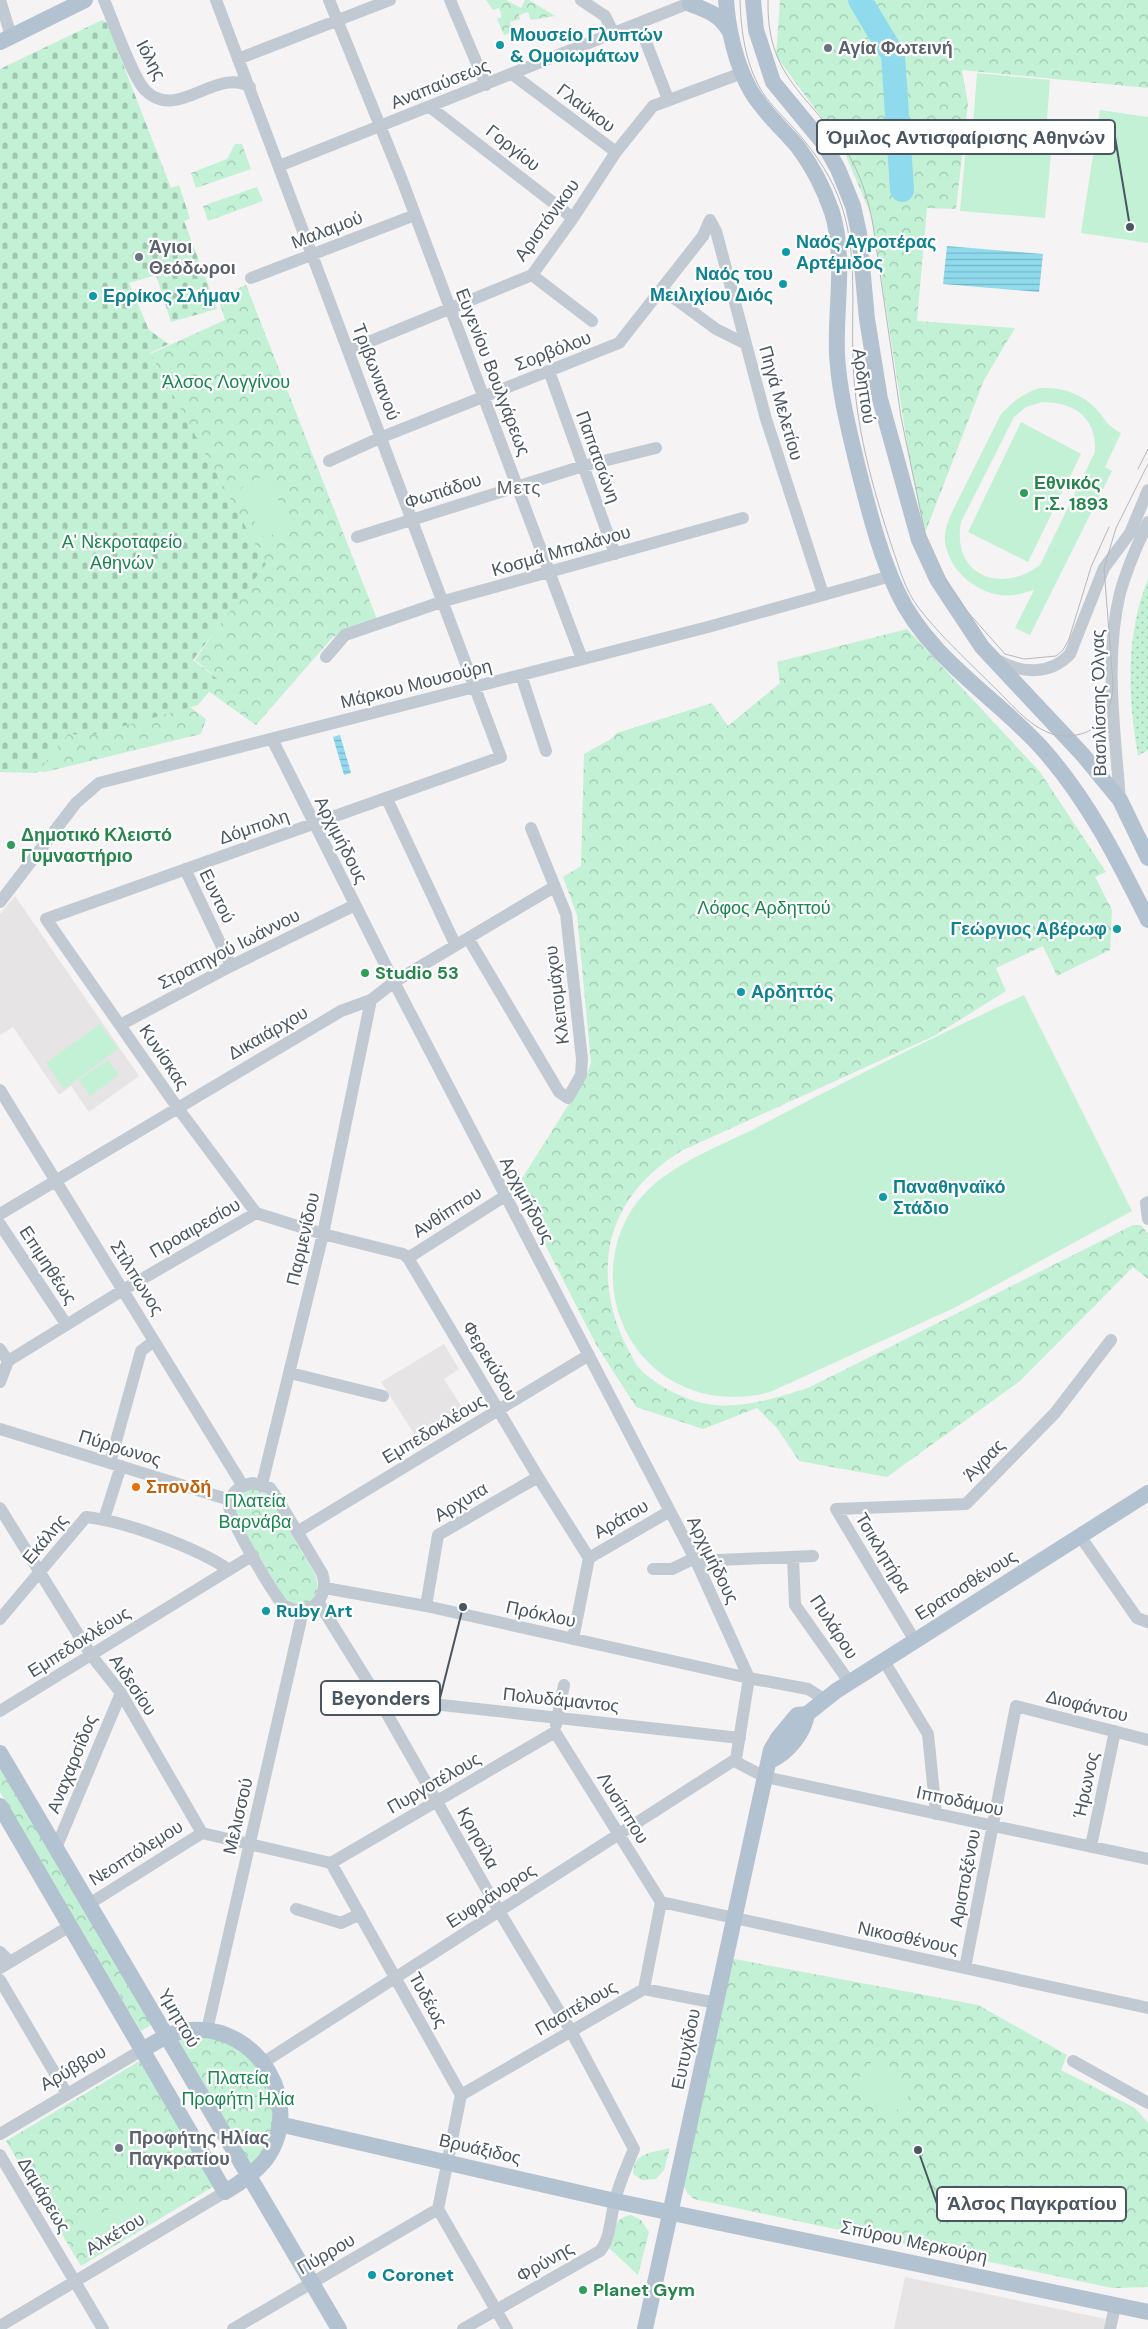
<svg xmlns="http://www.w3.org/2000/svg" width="1148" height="2329" viewBox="0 0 1148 2329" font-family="'DM Sans',sans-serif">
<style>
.education{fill:#e6e4e5}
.grass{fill:url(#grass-dots)}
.forest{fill:url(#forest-crowns)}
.cemetery{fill:url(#cemetery-stones)}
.pitch{fill:#c3f1d5;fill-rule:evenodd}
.water{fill:url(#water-rules)}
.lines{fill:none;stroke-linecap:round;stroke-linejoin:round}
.river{stroke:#90daee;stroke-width:24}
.minor{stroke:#c1cad2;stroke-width:12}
.major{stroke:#b3c2d1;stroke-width:16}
.tram{stroke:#b5b8bd;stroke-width:1}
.culture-dot{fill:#0f9aa8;stroke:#fff;stroke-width:2}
.worship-dot{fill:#6b7280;stroke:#fff;stroke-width:2}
.leisure-dot{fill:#2e9e5b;stroke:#fff;stroke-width:2}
.food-dot{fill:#e8710a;stroke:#fff;stroke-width:2}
.labels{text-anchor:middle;stroke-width:4.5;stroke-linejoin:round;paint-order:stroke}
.culture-label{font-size:18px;font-weight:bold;fill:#0d838f;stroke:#fff;text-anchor:start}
.worship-label{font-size:18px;font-weight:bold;fill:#5b616d;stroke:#fff;text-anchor:start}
.street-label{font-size:18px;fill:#4a5661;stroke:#fff}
.park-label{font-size:18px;fill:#17864f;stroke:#fff}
.leisure-label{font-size:18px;font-weight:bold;fill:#27864d;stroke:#fff;text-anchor:start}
.food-label{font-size:18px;font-weight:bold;fill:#c56008;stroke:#fff;text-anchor:start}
.neighbourhood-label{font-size:19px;letter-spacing:1px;fill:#5f6368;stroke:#fff}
.leader{fill:none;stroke:#4a5661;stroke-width:2}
.callout-dot{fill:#4a5661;stroke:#fff;stroke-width:2}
.callout{fill:#fff;stroke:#4a5661;stroke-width:2}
.callout-label{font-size:19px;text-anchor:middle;font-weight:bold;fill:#4a5661}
</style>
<defs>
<pattern id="grass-dots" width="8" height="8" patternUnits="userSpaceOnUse" patternTransform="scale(1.25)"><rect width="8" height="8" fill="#c3f1d5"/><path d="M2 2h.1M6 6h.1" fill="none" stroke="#a0c6b0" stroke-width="1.8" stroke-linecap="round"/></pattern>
<pattern id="forest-crowns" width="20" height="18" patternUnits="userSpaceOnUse" patternTransform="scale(1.25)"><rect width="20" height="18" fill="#c3f1d5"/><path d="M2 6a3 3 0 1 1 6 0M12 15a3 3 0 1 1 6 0" fill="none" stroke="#a0c6b0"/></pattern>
<pattern id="cemetery-stones" width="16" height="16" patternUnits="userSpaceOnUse" patternTransform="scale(1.25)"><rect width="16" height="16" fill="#c3f1d5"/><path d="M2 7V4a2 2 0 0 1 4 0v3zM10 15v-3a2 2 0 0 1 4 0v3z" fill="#a0c6b0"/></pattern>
<pattern id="water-rules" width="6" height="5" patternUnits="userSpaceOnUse" patternTransform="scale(1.25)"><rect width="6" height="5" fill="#90daee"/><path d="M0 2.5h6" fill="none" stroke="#78b4c4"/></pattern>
</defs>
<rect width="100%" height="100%" fill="#f5f3f3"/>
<path class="education" d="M 15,896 L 139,1076 L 89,1112 L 71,1086 L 59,1095 L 13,1027 L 0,1035 L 0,914 Z
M 444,1344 L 459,1369 L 444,1379 L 468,1417 L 422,1446 L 381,1382 Z
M 905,2277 L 1106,2319 L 1104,2329 L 894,2329 Z"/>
<path class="grass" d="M 1148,579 L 1148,750 L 1138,756 C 1128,698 1125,636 1148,579 Z"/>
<path class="forest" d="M 486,0 L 506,0 L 521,8 L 525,0 L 529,0 L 555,16 L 531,20 L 528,12 L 519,15 L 520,19 L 510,22 L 513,32 L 504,35 L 497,19 L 502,17 L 499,8 L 493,10 Z
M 780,0 L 1148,0 L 1148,88 L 962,70 L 968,104 L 956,209 L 927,208 L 917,321 L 1015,328 L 984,380 L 925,533 L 910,463 L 872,217 L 841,144 L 776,56 Z
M 235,144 L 242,144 L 251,169 L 196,188 L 191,173 L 227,159 Z
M 257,187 L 263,201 L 208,221 L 203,206 Z
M 246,285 L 377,619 L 333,637 L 256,725 L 208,691 L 218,679 L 195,660 L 261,564 L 150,354 L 225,320 L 218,297 Z
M 907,629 L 1040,772 L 1106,872 L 1095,877 L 1112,910 L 1110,950 L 1057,976 L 1043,946 L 996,968 L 1006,991 L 934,1036 L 681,1151 C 657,1167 640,1181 625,1206 C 598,1250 605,1308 629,1351 C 632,1356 635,1363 638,1367 C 655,1386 690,1403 715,1405 C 747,1408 778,1397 808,1388 L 1133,1225 L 1141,1225 L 1148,1234 L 1148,1279 L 1133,1267 L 1020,1381 L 887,1477 L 799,1461 L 777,1428 L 757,1408 L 703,1429 L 636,1407 L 597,1346 L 516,1188 L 586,1077 L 591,1063 L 577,915 L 563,877 L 581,866 L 584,754 L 611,739 L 617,733 L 712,703 L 728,726 L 780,683 L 777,662 Z
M 190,707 L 206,719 L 201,734 L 45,772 L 30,771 L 60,732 Z
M 256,1488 L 267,1494 L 271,1499 L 316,1576 L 318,1590 L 311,1602 L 298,1606 L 286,1601 L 236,1518 L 235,1500 L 244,1491 Z
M 0,1756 L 158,2021 L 141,2031 L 0,1792 Z
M 729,1958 L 978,2005 L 1067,2055 L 1061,2070 L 1135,2108 L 1148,2123 L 1148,2287 L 1112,2288 L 694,2199 L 688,2194 L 683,2184 Z
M 207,2030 L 264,2062 L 279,2124 L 249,2176 L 173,2047 L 184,2031 Z
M 141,2060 L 216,2185 L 81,2266 L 6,2141 Z
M 670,2148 L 664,2170 L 656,2179 L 642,2180 L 633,2174 C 633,2152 652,2153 670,2148 Z
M 631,2215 L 641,2220 L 649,2232 L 638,2275 L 609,2248 C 612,2233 613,2218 631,2215 Z"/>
<path class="cemetery" d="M 102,20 L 107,23 L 171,188 L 179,185 L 190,219 L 184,221 L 217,309 L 171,322 L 156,275 L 129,283 L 149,330 L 169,344 L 150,353 L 266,564 L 193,660 L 219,680 L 198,705 L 92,735 L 68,734 L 37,773 L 0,772 L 0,69 Z"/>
<path class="pitch" d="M 977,73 L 1050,80 L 1046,132 L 1053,133 L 1045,218 L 960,211 L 968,125 L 973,125 Z
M 1100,110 L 1148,117 L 1148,243 L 1081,233 Z
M 1040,388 C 1062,387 1082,393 1097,410 C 1108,422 1105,424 1121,433 L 1105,467 L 1112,471 L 1030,635 L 1015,628 L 1034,590 C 1023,593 1012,597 1000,595 C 973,591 949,569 945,542 C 944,531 948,521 952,512 L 1001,414 C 1013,401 1024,393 1040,388 ZM 1042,402 C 1074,402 1097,417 1095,452 L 1040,565 C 1001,595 951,575 961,522 L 1014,417 L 1026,407 Z
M 1021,422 L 1081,454 L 1028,562 L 968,532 Z
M 265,475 L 292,525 L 264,539 L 238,490 Z
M 1024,995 L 1132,1211 L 954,1308 L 770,1392 C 727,1404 679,1394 648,1362 C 601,1314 601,1235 649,1189 C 677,1162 720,1146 754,1129 C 843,1082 933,1037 1024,995 Z
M 100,1024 L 118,1049 L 64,1089 L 46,1063 Z
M 108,1060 L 119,1075 L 90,1096 L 79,1080 Z
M 875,2058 L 913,2091 L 893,2115 L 855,2082 Z
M 131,2197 L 142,2218 L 100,2242 L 88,2221 Z"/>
<path class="water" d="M 947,246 L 1043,254 L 1039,292 L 943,284 Z
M 340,735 L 351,773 L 344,775 L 333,737 Z"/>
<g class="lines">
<path class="river" d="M 860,0 L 893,55 L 902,190"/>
<path class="minor" d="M 0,0 L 11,36
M 104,0 C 113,21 132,76 145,90 C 176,123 217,66 250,87
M 216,0 L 501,757 L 46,919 L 177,1107 L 256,1213
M 329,0 L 402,180 L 582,659
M 450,0 L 486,85
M 581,0 L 605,16 L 614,34
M 639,24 L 668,99
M 238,59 L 390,0
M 512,74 L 616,152
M 430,107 L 573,218
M 279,166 L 697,0
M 710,220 L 716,231 L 766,419 L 823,594
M 532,275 L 592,321
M 251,278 L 415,215
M 663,290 L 716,329 L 746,344
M 349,350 L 532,275 L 573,218 L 616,152 L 653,106 L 742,73
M 549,371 L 615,554
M 329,461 L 382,437 L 619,343 L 703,236 L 710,220
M 357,537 L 583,466 L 656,448
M 326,657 L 345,635 L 389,620 L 444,601 L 743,518
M 997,660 C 1022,674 1051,675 1070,654 L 1104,568 L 1130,533 L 1148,490
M 521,675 L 546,751
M 272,739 L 394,982 L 696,1561 L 749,1678
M 387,799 L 455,944
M 1120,800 C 1115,732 1104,659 1120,593 C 1127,568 1137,545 1148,522
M 185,869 L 231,966
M 0,902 L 76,803 L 99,783 L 708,627 L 891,576
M 468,938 L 559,1092 L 568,1098 L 581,1075 L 582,1059 L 566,914 L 531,828
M 120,1025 L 231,966 L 355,905
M 0,1090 L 243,1486
M 1148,1202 L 1146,1203 L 1148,1219
M 0,1214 L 341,1011 L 371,1000 L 394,982 L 554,887
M 0,1224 L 66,1324
M 408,1258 L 505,1196
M 0,1349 L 8,1361
M 290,1373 L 383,1396
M 0,1382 L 8,1361 L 123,1290 L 256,1213 L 323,1234 L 403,1254 L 408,1258 L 538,1477 L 589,1558
M 0,1429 L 230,1500
M 110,1463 L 141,1351 L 154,1341
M 253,1483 L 270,1488 L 275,1495 L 322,1573 C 331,1599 308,1620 283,1605 C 272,1591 227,1518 229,1504 C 231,1491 242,1485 253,1483 Z
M 262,1484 L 323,1234 L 371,1000
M 0,1508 L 91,1655 L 121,1693 L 202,1833
M 104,1519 L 121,1466
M 297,1532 L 589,1355
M 1080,1536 L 1137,1618 L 1148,1622
M 793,1557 L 795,1605 L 850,1683
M 589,1558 L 670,1511
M 696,1561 L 813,1556
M 653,1569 L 672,1569 L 695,1558
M 325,1588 L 426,1606 L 749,1678 L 808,1689 L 824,1699
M 319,1603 L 378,1698 L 499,1911 L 571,2031 L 634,2149 C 627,2166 619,2183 615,2201 C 610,2217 611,2238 600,2251 L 463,2329
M 426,1606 L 438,1535 L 538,1477
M 0,1619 L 86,1517 C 124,1521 198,1548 229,1570
M 573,1639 L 589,1558
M 915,1641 L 836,1509 L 966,1504 L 1055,1413 L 1111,1340
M 884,1661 L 928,1734 L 936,1814
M 378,1698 L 740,1738
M 0,1711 L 253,1555
M 556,1725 L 564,1685
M 555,1732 L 661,1902
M 736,1759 L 738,1763 L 765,1777 L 1148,1859
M 736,1759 L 749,1678
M 202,1833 L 331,1863
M 1091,1846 L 1115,1731
M 56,1848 L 121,1693
M 331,1863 L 461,2095 L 438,2209 L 507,2329
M 331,1863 L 555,1732
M 661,1902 L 1148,2008
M 89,1904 L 202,1833
M 296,1909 L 341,1923 L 360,1914
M 0,1952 L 10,1962
M 0,1968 L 70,1926
M 965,1968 L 1016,1706 L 1148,1740
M 0,1980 L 67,2094
M 644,1989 L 661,1902
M 207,2030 L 303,1611
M 1073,2061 L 1148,2103
M 264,2062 L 736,1759
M 461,2095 L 644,1989 L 716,2003
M 0,2134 L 142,2050
M 0,2155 L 103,2329
M 0,2326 L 225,2192
M 233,2329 L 438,2209
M 1110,2329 L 1115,2306"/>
<path class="major" d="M 726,0 C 728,30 736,65 751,91 C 763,112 783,129 798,147 C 813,167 824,189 832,212 C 846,258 835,308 837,354 C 839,392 849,430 858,468 C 869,510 879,553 898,593 C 928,657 994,696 1040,746 C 1087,798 1117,858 1148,920
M 753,0 L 756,30 L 773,82 L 824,144 L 838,169 L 853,206 L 859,233 L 867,319 L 880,399 L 919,540 L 937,579 L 982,647 L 1083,755 L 1120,800 L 1148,858
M 690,4 C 709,11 720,15 730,32
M 0,42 L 85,0
M 0,1753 L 339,2329
M 770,1761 C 788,1753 804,1733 807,1714
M 0,1806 L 225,2192 C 240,2183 255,2173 266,2159 C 306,2103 257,2024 191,2030 C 172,2031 158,2041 142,2050
M 279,2124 L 615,2201 L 1148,2312
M 645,2329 L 763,1786 L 771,1750 L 778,1738 L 797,1715 L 807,1714 L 836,1691 L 1148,1493"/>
<path class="tram" d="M 740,0 C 741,31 745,62 761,90 C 771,106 785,118 797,132 C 817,155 833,179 842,207 C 858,256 851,311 853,360 C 855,425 872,486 892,547 C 899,567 905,590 918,607 C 941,637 971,664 998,691 C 1022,715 1046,746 1084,733 C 1104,726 1113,704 1113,684 L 1104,568 L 1116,528 L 1148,464
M 768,0 C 766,76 807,93 845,149 C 860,172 868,198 873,225 L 901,417 L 925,533 L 949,586 L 966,610 L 1005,654 L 1024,659 L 1056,656 L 1063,650 L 1069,639 L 1091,567 L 1109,527
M 1138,469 L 1148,449"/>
</g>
<g class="culture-dot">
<circle cx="500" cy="45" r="5"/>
<circle cx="786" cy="252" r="5"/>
<circle cx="783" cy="284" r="5"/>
<circle cx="93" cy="296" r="5"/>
<circle cx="1117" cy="929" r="5"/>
<circle cx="741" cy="992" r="5"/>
<circle cx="883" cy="1197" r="5"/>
<circle cx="266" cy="1611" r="5"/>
<circle cx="372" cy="2275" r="5"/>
</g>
<g class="worship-dot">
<circle cx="828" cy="48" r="5"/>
<circle cx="139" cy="257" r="5"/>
<circle cx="119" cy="2148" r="5"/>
</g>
<g class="leisure-dot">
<circle cx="1024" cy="493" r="5"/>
<circle cx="11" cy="845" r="5"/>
<circle cx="365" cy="973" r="5"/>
<circle cx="583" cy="2290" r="5"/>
</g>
<circle class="food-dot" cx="136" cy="1487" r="5"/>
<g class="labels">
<g class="culture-label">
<text x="510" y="41">Μουσείο Γλυπτών<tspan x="510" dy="21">&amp; Ομοιωμάτων</tspan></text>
<text x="796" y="248">Ναός Αγροτέρας<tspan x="796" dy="21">Αρτέμιδος</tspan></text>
<text x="773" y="280" text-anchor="end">Ναός του<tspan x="773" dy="21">Μειλιχίου Διός</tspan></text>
<text x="103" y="302">Ερρίκος Σλήμαν</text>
<text x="1107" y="935" text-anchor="end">Γεώργιος Αβέρωφ</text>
<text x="751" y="998">Αρδηττός</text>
<text x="893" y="1193">Παναθηναϊκό<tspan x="893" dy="21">Στάδιο</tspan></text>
<text x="276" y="1617">Ruby Art</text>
<text x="382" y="2281">Coronet</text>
</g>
<g class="worship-label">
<text x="838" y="54">Αγία Φωτεινή</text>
<text x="149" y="253">Άγιοι<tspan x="149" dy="21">Θεόδωροι</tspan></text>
<text x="129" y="2144">Προφήτης Ηλίας<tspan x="129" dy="21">Παγκρατίου</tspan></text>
</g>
<g class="street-label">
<text transform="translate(151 60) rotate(62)" y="6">Ιόλης</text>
<text transform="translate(440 84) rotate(-22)" y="6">Αναπαύσεως</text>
<text transform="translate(586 108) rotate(37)" y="6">Γλαύκου</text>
<text transform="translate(513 148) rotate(38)" y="6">Γοργίου</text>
<text transform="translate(547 220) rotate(-54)" y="6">Αριστόνικου</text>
<text transform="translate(327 230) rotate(-21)" y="6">Μαλαμού</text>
<text transform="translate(553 351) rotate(-21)" y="6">Σορβόλου</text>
<text transform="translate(376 372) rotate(69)" y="6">Τριβωνιανού</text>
<text transform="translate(493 372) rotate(69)" y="6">Ευγενίου Βουλγάρεως</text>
<text transform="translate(864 386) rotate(82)" y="6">Αρδηττού</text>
<text transform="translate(781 403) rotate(74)" y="6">Πηγά Μελετίου</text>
<text transform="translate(598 457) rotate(70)" y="6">Παπατσώνη</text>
<text transform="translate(443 491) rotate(-18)" y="6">Φωτιάδου</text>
<text transform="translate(561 551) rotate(-16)" y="6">Κοσμά Μπαλάνου</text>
<text transform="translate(416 684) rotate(-14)" y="6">Μάρκου Μουσούρη</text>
<text transform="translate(1099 703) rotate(-91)" y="6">Βασιλίσσης Όλγας</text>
<text transform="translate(254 827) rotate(-19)" y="6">Δόμπολη</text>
<text transform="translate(341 840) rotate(63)" y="6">Αρχιμήδους</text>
<text transform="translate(217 896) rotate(64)" y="6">Ευντού</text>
<text transform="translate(229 949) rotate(-27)" y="6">Στρατηγού Ιωάννου</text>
<text transform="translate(557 995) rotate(-97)" y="6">Κλειτομάχου</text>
<text transform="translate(268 1033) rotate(-30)" y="6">Δικαιάρχου</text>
<text transform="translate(164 1057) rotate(56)" y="6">Κυνίσκας</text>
<text transform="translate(527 1200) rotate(62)" y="6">Αρχιμήδους</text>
<text transform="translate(447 1212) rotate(-33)" y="6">Ανθίππου</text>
<text transform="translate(195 1228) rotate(-30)" y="6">Προαιρεσίου</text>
<text transform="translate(303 1239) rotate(-77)" y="6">Παρμενίδου</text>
<text transform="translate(48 1265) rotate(57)" y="6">Επιμηθέως</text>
<text transform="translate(137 1278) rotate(58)" y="6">Στίλπωνος</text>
<text transform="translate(490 1361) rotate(59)" y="6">Φερεκύδου</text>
<text transform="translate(434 1429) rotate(-31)" y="6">Εμπεδοκλέους</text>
<text transform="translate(120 1448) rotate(17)" y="6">Πύρρωνος</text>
<text transform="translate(984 1460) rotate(-46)" y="6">Άγρας</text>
<text transform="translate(461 1502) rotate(-31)" y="6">Αρχυτα</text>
<text transform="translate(621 1519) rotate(-30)" y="6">Αράτου</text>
<text transform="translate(45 1539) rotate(-50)" y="6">Εκάλης</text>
<text transform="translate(883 1553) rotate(59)" y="6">Τσικλητήρα</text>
<text transform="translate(713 1560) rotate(64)" y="6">Αρχιμήδους</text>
<text transform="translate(966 1585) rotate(-32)" y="6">Ερατοσθένους</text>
<text transform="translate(541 1614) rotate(12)" y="6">Πρόκλου</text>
<text transform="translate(834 1627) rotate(57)" y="6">Πυλάρου</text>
<text transform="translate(79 1642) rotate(-32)" y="6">Εμπεδοκλέους</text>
<text transform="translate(133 1685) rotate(56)" y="6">Αιδεσίου</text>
<text transform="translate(561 1700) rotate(6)" y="6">Πολυδάμαντος</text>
<text transform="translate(1087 1706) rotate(14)" y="6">Διοφάντου</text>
<text transform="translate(72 1764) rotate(-68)" y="6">Αναχαρσίδος</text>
<text transform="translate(434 1783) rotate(-30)" y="6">Πυργοτέλους</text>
<text transform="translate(1086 1785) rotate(-78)" y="6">Ήρωνος</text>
<text transform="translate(960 1801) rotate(12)" y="6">Ιπποδάμου</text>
<text transform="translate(623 1808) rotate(58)" y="6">Λυσίππου</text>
<text transform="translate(238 1816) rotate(-77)" y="6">Μελισσού</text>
<text transform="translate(478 1838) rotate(61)" y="6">Κρησίλα</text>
<text transform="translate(136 1853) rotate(-32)" y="6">Νεοπτόλεμου</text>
<text transform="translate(965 1878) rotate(-79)" y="6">Αριστοξένου</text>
<text transform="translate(491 1896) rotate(-33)" y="6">Ευφράνορος</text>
<text transform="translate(908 1938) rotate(12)" y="6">Νικοσθένους</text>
<text transform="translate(428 2000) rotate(61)" y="6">Τυδέως</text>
<text transform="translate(576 2008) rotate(-30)" y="6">Πασιτέλους</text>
<text transform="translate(179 2018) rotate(60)" y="6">Υμηττού</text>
<text transform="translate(686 2049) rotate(-78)" y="6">Ευτυχίδου</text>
<text transform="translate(73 2068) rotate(-30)" y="6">Αρύββου</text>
<text transform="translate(480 2149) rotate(13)" y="6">Βρυάξιδος</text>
<text transform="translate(44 2195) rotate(59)" y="6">Δαμάρεως</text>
<text transform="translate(115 2234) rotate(-31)" y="6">Αλκέτου</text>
<text transform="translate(914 2242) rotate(12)" y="6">Σπύρου Μερκούρη</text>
<text transform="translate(326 2254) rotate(-30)" y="6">Πύρρου</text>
<text transform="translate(545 2262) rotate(-30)" y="6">Φρύνης</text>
</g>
<g class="park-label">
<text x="226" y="388">Άλσος Λογγίνου</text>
<text x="122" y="548">Α' Νεκροταφείο<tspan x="122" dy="21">Αθηνών</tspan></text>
<text x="764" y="914">Λόφος Αρδηττού</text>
<text x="255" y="1507">Πλατεία<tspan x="255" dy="21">Βαρνάβα</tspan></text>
<text x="238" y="2084">Πλατεία<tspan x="238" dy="21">Προφήτη Ηλία</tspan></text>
</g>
<g class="leisure-label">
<text x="1034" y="489">Εθνικός<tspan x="1034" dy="21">Γ.Σ. 1893</tspan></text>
<text x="21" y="841">Δημοτικό Κλειστό<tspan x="21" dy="21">Γυμναστήριο</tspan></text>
<text x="375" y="979">Studio 53</text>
<text x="593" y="2296">Planet Gym</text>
</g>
<g class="food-label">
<text x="146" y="1493">Σπονδή</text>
</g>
<g class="neighbourhood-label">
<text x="519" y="494">Μετς</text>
</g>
</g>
<path class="leader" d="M1130 227L1115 137M463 1607L440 1698M918 2150L937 2204"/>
<g class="callout-dot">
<circle cx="1130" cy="227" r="5"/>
<circle cx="463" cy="1607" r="5"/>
<circle cx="918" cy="2150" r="5"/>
</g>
<g class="callout">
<rect x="817" y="120" width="298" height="34" rx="5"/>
<rect x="321" y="1681" width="119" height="34" rx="5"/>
<rect x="937" y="2187" width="189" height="34" rx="5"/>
</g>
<g class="callout-label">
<text x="966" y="144">Όμιλος Αντισφαίρισης Αθηνών</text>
<text x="381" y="1705">Beyonders</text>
<text x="1032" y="2210">Άλσος Παγκρατίου</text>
</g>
</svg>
